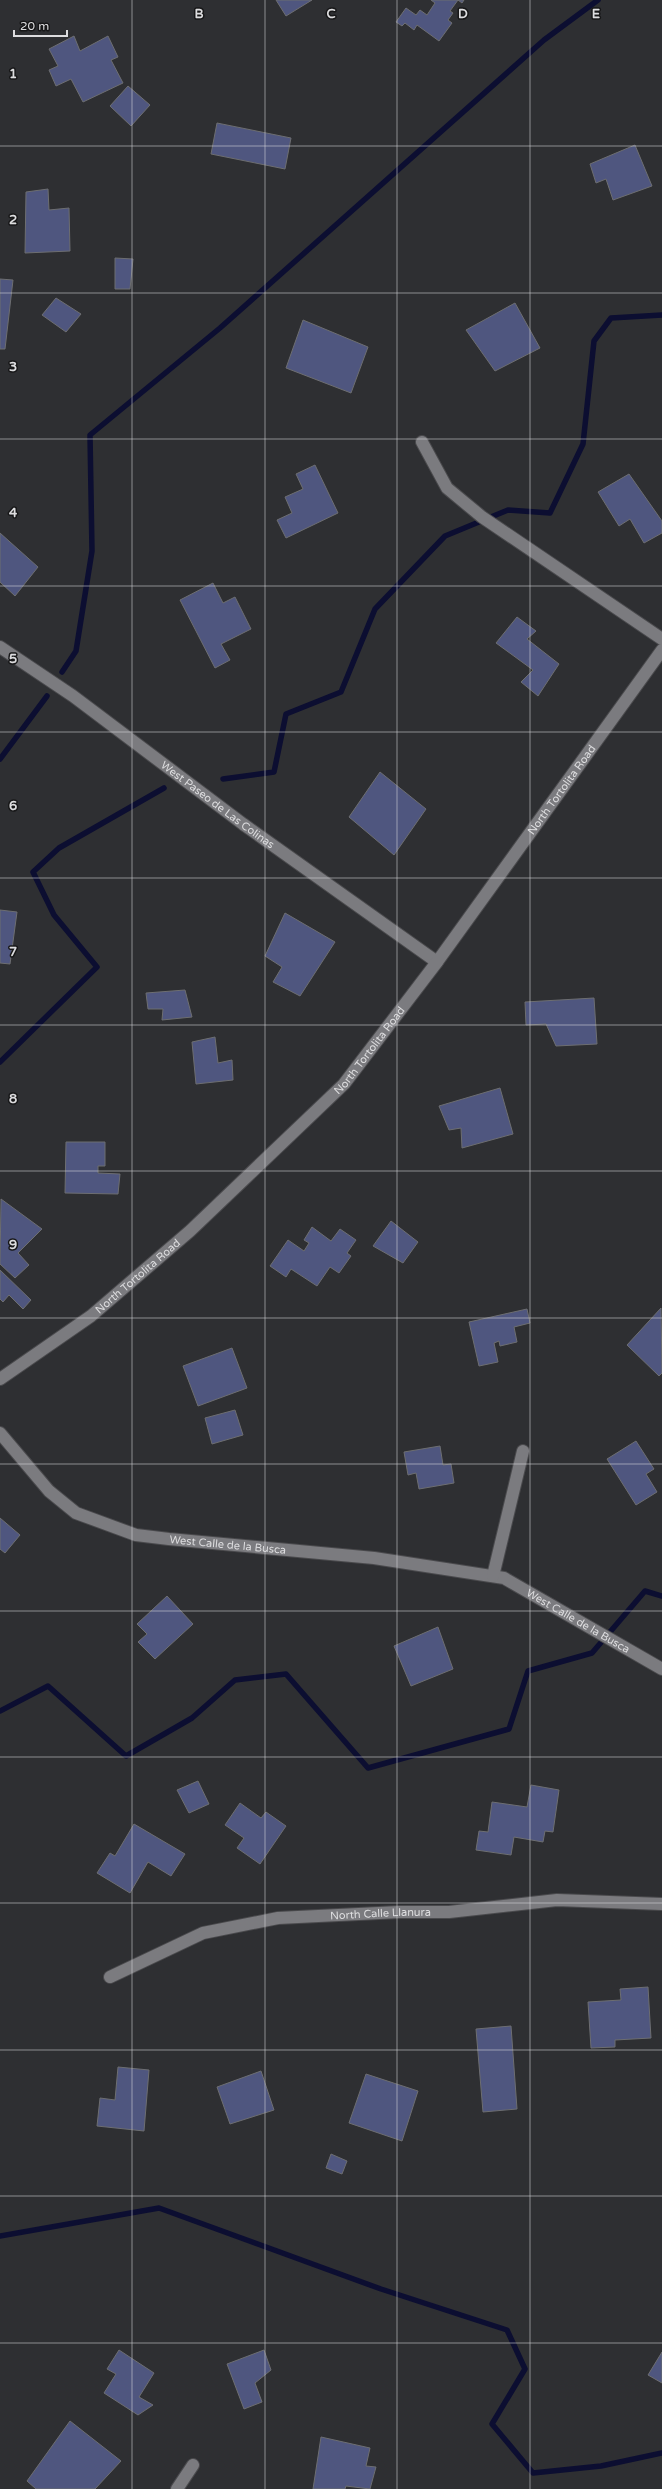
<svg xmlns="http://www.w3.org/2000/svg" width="662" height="2489" viewBox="0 0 662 2489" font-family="'Varela Round',sans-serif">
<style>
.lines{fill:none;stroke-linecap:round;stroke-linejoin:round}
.stream{stroke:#0c0e31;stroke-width:5.5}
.building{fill:#4f567f;stroke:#6d6e71}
.minor-casing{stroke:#4a4a4d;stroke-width:14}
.minor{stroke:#7b7b7f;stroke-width:12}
.grid{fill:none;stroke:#dddddf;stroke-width:1;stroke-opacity:0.55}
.labels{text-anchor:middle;stroke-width:3;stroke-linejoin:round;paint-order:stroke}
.street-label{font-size:11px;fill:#dddddf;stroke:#171718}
.grid-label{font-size:13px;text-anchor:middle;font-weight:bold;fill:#dddddf;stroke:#171718;stroke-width:3;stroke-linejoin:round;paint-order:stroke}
</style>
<rect width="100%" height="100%" fill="#2e2f32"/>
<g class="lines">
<path class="stream" d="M 62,672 L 76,651 L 92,551 L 90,435 L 220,328 L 544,40 L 598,0
M 0,759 L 47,696
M 223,779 L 274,772 L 286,714 L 341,692 L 375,609 L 445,536 L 508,510 L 550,513 L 583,444 L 594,341 L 611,318 L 662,315
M 0,1062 L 97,967 L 54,915 L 33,872 L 59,848 L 164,788
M 0,1711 L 48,1686 L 126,1756 L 192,1718 L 235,1680 L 286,1674 L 368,1768 L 509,1729 L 528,1671 L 592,1653 L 645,1591 L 662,1596
M 0,2236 L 159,2208 L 381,2289 L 507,2330 L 525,2369 L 492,2424 L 533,2473 L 601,2466 L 662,2453"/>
</g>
<path class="building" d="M 276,0 L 312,0 L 286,16 Z
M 431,0 L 464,0 L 462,3 L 458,0 L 450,11 L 453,13 L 448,20 L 452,23 L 439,41 L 417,25 L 414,30 L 405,23 L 402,26 L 396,22 L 406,8 L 416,15 L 420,10 L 427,15 L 435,3 Z
M 74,36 L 80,51 L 108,36 L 118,57 L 111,60 L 123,83 L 83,102 L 71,79 L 56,86 L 49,70 L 58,66 L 49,49 Z
M 128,86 L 150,105 L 131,126 L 110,106 Z
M 217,123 L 291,138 L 285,169 L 211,154 Z
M 635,145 L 652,186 L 613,200 L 606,179 L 596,183 L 590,164 Z
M 48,189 L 49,210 L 69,208 L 70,251 L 25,253 L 26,192 Z
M 115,258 L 133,259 L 130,289 L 115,289 Z
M 0,279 L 13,280 L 5,349 L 0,349 Z
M 56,298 L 81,314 L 66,332 L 42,315 Z
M 515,303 L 540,348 L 495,371 L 466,330 Z
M 303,320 L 368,347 L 351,393 L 286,368 Z
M 315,465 L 338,513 L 286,538 L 277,520 L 292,513 L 285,497 L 303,489 L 296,474 Z
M 629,474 L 662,521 L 662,533 L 644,543 L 630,519 L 619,526 L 598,492 Z
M 0,533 L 38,567 L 15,596 L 0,582 Z
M 213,583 L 223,603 L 235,597 L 251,629 L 221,644 L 230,660 L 215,668 L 180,600 Z
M 517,617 L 536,631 L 527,639 L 559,664 L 538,696 L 521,682 L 533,670 L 496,643 Z
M 380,772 L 426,809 L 394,855 L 349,817 Z
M 0,910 L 17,912 L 10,964 L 0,963 Z
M 285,913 L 335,942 L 300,996 L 273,982 L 282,967 L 265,956 Z
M 185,990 L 192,1017 L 162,1020 L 163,1009 L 148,1009 L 146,993 Z
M 594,998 L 597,1044 L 556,1046 L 546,1024 L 526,1025 L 525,1002 Z
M 215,1037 L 218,1063 L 232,1060 L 233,1080 L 196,1084 L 192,1042 Z
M 500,1088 L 513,1134 L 462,1148 L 461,1128 L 449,1130 L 439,1106 Z
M 66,1142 L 105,1142 L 105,1166 L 98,1166 L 98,1173 L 120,1174 L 118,1194 L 65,1193 Z
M 1,1199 L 42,1229 L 18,1253 L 29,1265 L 15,1278 L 0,1264 Z
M 391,1221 L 418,1242 L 403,1263 L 373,1246 Z
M 312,1227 L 331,1241 L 340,1229 L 356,1240 L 347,1253 L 351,1256 L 339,1273 L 330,1267 L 317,1286 L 291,1269 L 286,1277 L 270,1266 L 288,1240 L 304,1251 L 309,1243 L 304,1240 Z
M 0,1270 L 31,1300 L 23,1309 L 9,1295 L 3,1302 L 0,1299 Z
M 661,1308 L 662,1373 L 659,1376 L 627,1345 Z
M 527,1309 L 530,1323 L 514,1327 L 517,1342 L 500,1346 L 499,1341 L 494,1343 L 498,1362 L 479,1366 L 469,1322 Z
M 232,1348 L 247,1388 L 198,1406 L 183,1366 Z
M 235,1410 L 243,1435 L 212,1444 L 205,1418 Z
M 636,1441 L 654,1469 L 646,1474 L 657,1492 L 636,1505 L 607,1459 Z
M 440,1446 L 443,1465 L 451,1464 L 454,1483 L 419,1489 L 416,1473 L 408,1475 L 404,1452 Z
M 0,1518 L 20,1535 L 5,1553 L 0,1549 Z
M 167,1596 L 193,1624 L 155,1659 L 138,1642 L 147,1634 L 137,1624 Z
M 438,1627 L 453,1669 L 411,1686 L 394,1646 Z
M 198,1781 L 209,1804 L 189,1813 L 177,1790 Z
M 531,1785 L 559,1790 L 553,1832 L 545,1831 L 543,1842 L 514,1837 L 511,1855 L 476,1850 L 479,1831 L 488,1832 L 492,1802 L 527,1807 Z
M 240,1803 L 261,1818 L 266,1812 L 286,1826 L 260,1864 L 237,1848 L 244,1838 L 225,1825 Z
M 134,1824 L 185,1854 L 171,1876 L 148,1862 L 130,1893 L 97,1873 L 110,1853 L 115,1856 Z
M 648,1987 L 651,2038 L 615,2040 L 615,2047 L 591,2048 L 588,2002 L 621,2000 L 620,1989 Z
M 511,2026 L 517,2109 L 483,2112 L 476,2029 Z
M 118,2067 L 149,2070 L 144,2131 L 97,2126 L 100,2098 L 115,2100 Z
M 261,2071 L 274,2110 L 230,2124 L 217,2087 Z
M 366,2074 L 418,2091 L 402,2141 L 349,2123 Z
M 331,2154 L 347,2161 L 342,2174 L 326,2168 Z
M 119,2350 L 154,2373 L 139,2397 L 153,2405 L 138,2415 L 104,2393 L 116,2374 L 107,2369 Z
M 264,2350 L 271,2370 L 255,2383 L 262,2402 L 244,2409 L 227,2364 Z
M 662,2352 L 662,2383 L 648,2375 Z
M 70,2421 L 121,2461 L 95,2489 L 36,2489 L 27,2481 Z
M 321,2437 L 370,2448 L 366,2466 L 376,2467 L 370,2489 L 346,2486 L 345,2489 L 313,2489 Z"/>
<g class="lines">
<defs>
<g id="minor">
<path d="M 422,442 L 447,488 L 482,517 L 662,639"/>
<path id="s1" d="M 0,647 L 73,696 L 243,824 L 437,962"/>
<path id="s2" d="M 0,1379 L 91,1316 L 190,1231 L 344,1084 L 437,962 L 662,650"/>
<path id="s3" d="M 0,1433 L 49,1491 L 76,1513 L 136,1535 L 169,1539 L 374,1558 L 504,1578 L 662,1669"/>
<path d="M 493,1576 L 523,1451"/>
<path id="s4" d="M 110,1977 L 203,1933 L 278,1918 L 399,1912 L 449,1912 L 557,1900 L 662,1904"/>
<path d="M 177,2489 L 193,2465"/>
</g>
</defs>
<use href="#minor" class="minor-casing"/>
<use href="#minor" class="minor"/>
</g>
<path class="grid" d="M 132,0 L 132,2489M 265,0 L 265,2489M 397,0 L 397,2489M 530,0 L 530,2489M 0,146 L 662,146M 0,293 L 662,293M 0,439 L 662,439M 0,586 L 662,586M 0,732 L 662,732M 0,878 L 662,878M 0,1025 L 662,1025M 0,1171 L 662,1171M 0,1318 L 662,1318M 0,1464 L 662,1464M 0,1611 L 662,1611M 0,1757 L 662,1757M 0,1903 L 662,1903M 0,2050 L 662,2050M 0,2196 L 662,2196M 0,2343 L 662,2343"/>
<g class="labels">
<g class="street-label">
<text dy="4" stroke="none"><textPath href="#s2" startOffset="820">North Tortolita Road</textPath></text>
<text dy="4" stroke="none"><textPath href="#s1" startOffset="269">West Paseo de Las Colinas</textPath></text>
<text dy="4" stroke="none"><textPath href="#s2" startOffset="496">North Tortolita Road</textPath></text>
<text dy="4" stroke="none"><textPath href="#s2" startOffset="172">North Tortolita Road</textPath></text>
<text dy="4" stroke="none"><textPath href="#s3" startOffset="267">West Calle de la Busca</textPath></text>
<text dy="4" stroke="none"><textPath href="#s3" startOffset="631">West Calle de la Busca</textPath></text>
<text dy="4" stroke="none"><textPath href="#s4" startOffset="282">North Calle Llanura</textPath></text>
</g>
</g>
<g class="grid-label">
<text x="199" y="18">B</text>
<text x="331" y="18">C</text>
<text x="463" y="18">D</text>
<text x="596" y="18">E</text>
<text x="13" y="78">1</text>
<text x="13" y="224">2</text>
<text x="13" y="371">3</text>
<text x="13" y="517">4</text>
<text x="13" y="663">5</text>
<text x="13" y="810">6</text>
<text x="13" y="956">7</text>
<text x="13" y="1103">8</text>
<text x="13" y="1249">9</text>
</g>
<path d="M14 30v6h53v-6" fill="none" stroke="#dddddf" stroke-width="2"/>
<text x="20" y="30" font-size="12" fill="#dddddf" stroke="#171718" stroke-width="3" paint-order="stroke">20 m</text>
</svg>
